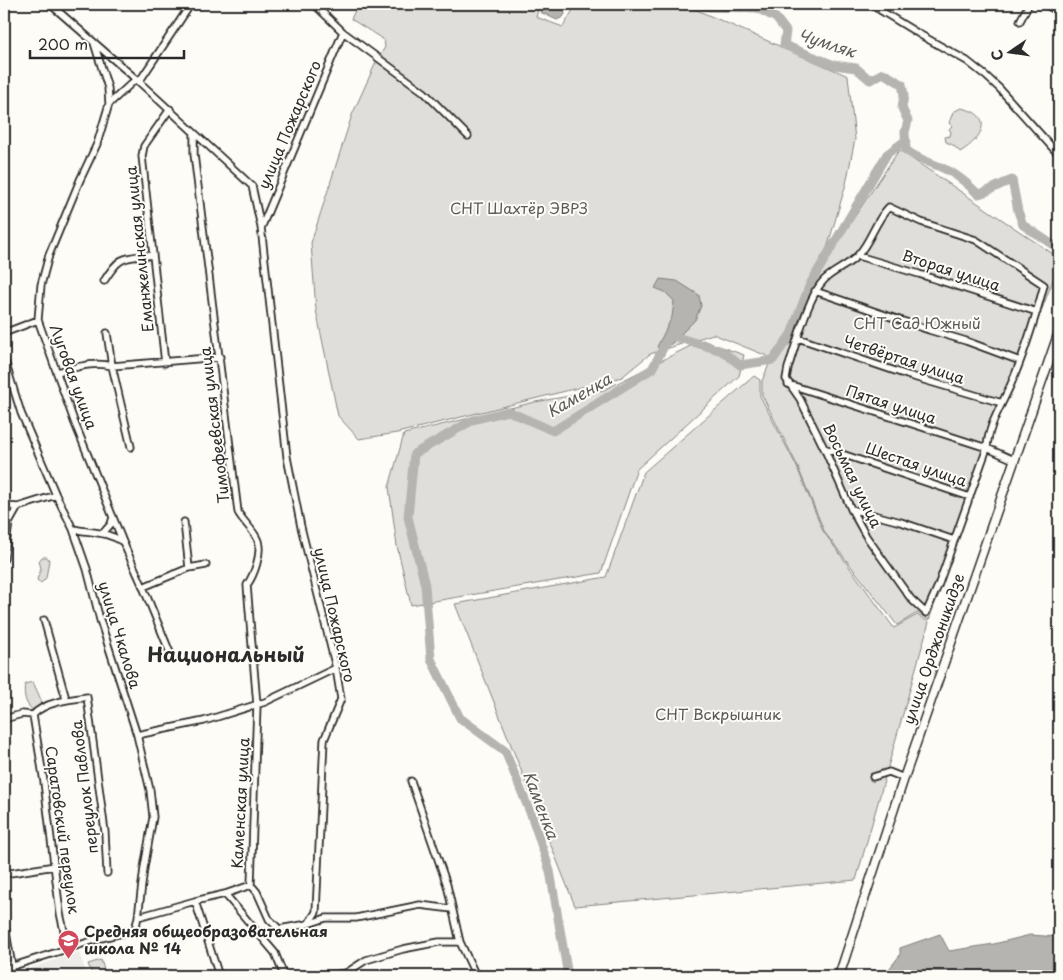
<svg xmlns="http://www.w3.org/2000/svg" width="1063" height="980" viewBox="0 0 1063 980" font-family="'Playpen Sans',sans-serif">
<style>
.built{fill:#edece8}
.green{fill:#dfdeda;stroke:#858482}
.water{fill:#b5b4b1;stroke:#7e7d7b}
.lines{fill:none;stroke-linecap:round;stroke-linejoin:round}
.river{stroke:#b5b4b1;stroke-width:9}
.minor-casing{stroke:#2b2b2b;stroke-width:9}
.major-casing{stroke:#2b2b2b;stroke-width:11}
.minor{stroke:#fdfcf7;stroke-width:5.5}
.major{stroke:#fdfcf7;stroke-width:8}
.labels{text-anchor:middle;stroke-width:4;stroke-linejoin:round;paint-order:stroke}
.street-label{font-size:15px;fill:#2b2b2b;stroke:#fdfcf7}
.park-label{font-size:15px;fill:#585857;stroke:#fdfcf7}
.poi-label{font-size:15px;font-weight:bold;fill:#2b2b2b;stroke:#fdfcf7;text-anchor:start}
.water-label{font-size:16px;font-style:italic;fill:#5b5b5a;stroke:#fdfcf7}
.district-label{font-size:20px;font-weight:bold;fill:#2b2b2b;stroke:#fdfcf7}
</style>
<rect width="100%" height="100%" fill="#fdfcf7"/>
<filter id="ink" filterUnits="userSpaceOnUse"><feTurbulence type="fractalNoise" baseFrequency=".02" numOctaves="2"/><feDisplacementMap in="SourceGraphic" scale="10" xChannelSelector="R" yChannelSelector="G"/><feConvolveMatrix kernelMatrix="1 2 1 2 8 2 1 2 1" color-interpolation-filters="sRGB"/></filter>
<g filter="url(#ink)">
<path class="built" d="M 79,952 L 87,976 L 32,976 L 30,968 Z"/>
<path class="green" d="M 358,4 L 540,4 L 536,17 L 563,27 L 573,10 L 589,4 L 683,4 L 848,76 L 855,139 L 846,184 L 828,245 L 792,339 L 772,358 L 713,334 L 650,354 L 622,377 L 397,433 L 359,439 L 338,416 L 316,310 L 311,243 L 352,115 L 377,60 L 385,47 L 384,40 L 351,19 Z
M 961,108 C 996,115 982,139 960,152 L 953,145 L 946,142 L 945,137 L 950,136 L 951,132 L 949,129 L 952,126 L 949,123 L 953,112 Z
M 899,150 L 1059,258 L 1059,264 L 1024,357 L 1002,406 L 989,439 L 991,440 L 965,519 L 929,620 L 917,613 L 897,625 L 825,533 L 797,465 L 762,395 L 762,381 L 770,362 L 794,340 L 818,272 Z
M 702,340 L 744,355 L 739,376 L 637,469 L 601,573 L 411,605 L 397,546 L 389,487 L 404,434 L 535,402 L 604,390 Z
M 754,376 L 760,380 L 760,396 L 796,465 L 823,531 L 894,628 L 917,615 L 929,622 L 856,880 L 575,906 L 455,604 L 606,577 L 644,472 Z
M 42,557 L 47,557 L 49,560 L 46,578 L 41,583 L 37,580 L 41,568 L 39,561 Z
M 33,682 L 42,702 L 40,707 L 33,710 C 25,705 23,693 25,684 Z
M 101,960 L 106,976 L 93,976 L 88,964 Z"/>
<path class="water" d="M 546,4 L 563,4 L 565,14 L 563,17 L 557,20 L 540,12 L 546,8 Z
M 660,279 L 677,281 L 699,295 L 701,306 L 695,320 L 671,344 L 660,349 L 657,347 L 672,317 L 674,301 L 665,292 L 655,288 Z
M 940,934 L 949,951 L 994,944 L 1030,935 L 1059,937 L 1059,976 L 881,976 L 886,973 L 900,955 L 900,948 Z"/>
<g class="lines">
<path class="river" d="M 691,4 L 710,7 L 757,8 L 776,18 L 786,31 L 784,45 L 834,65 L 856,68 L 870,80 L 883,73 L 902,84 L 904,95 L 902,108 L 908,121 L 905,132 L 906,150 C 920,161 934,163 949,171 C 960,177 969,185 978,194 C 990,192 999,184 1012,180 L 1018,211 L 1023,225 L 1059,249
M 568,976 L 550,871 L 532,817 L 505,751 L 460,718 L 431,659 L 425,585 L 408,517 L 414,454 L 473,420 L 508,411 L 553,431 L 652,369 L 670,335 L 722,351 L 740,365 L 773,360 L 791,334 L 810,284 L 887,154 L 906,140"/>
<defs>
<path id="minor" d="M 50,4 L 136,79 L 109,104 L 97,144 L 80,180 L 49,255 L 41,285 L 38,320 L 74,421 L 123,542 L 143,587 L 171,655
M 314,4 L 343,32 L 424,92 L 468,136
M 870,4 L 919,34 L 967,61 L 986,76 L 999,88 L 1059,155
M 1045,4 L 1059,12
M 1020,21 L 1029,4
M 94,43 L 108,88 L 109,104
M 136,79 L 252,186 L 261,227 L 287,457 L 301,527 L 336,668 L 341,699 L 324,740 L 316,912 L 308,924 L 279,929 L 269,919 L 257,892 L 251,885
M 139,82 L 191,4
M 194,134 L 194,154 L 238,512 C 243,522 254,530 258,541 C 262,554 254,575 247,585 L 257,705 L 251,885 L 225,894 L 195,901 L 219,976
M 889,207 L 921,222 L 976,240 L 1044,285 C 1035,319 1025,352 1011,384 C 1002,405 988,425 987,448 L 938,586 L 926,613 L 911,599 L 866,536 L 851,509 L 824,448 L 800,399 L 786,379 L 788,368 C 796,345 808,296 824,280 C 834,270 848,266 858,255 C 871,241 875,221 889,207 Z
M 262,226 L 343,32
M 858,256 L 919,274 L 1037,312
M 104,281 C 120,255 123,258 153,255
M 815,291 L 929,330 L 966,341 L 1020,361
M 4,333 L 38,320
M 107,333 L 112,366 L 131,447
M 798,338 L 907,375 L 1002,403
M 4,358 L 21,413 L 56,495 L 73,529 L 87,569 L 100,620 L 137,735 L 150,790 L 153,817 L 144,868 L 138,917 L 135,930 L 101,938 L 4,969
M 165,363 L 142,156 L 144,146 L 170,109
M 57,372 C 75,368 93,361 112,366 L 220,357
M 788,384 L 987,448 L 1014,460
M 824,448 L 970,497
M 4,506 L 18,507 L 56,495
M 851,509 L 901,522 L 954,540
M 73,529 C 92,533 106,531 123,542
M 103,533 L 111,524 L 113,517
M 4,559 L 9,523 L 18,507
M 189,568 L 206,565
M 143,587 L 189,568 L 184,522
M 44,620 L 66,699
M 33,715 L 44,782 L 60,913 L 68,949
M 4,719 L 22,714 L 33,715 C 44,702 71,699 87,697 L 105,832 L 107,873
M 137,735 L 204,721 L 265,702 L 336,668
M 873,777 L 889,772 L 904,778
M 411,781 L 447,885 L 460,942 L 476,976
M 4,874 L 55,866
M 225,894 L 275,953 L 284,976
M 138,917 L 195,901
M 4,921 L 12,966
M 308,924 L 326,918 L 356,918 L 420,905 L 452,909
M 324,976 L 346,973 L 366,960 L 403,949 L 439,942 L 460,942"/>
<path id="major" d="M 839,976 L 904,778 L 1059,332"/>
</defs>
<use href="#minor" class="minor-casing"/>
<use href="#major" class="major-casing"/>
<use href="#minor" class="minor"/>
<use href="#major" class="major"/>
</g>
</g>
<defs>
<symbol id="school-pin" viewBox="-11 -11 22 30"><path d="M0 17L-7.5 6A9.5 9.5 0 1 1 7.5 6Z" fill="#d1495b" stroke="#fdfcf7"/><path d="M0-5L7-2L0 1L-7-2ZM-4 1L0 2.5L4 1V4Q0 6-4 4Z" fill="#fff"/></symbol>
</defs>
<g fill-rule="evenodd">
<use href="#school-pin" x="56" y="928" width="25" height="34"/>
</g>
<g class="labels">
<g class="street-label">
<text transform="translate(290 125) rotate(-67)" y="5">улица Пожарского</text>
<text transform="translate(140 249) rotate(-96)" y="5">Еманжелинская улица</text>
<text transform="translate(951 271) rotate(18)" y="5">Вторая улица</text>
<text transform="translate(904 360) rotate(18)" y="5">Четвёртая улица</text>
<text transform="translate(73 377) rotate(70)" y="5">Луговая улица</text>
<text transform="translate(891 405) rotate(18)" y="5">Пятая улица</text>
<text transform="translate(215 425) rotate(-97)" y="5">Тимофеевская улица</text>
<text transform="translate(916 465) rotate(19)" y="5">Шестая улица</text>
<text transform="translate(852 476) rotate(64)" y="5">Восьмая улица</text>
<text transform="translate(334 615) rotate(77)" y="5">улица Пожарского</text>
<text transform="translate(119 635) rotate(73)" y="5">улица Чкалова</text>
<text transform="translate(934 649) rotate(-71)" y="5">улица Орджоникидзе</text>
<text transform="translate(85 787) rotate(-97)" y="5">переулок Павлова</text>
<text transform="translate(241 803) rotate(-87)" y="5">Каменская улица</text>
<text transform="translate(62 830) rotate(82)" y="5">Саратовский переулок</text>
</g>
<g class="park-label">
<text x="519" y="214">СНТ Шахтёр ЭВРЗ</text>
<text x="917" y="329">СНТ Сад Южный</text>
<text x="718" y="720">СНТ Вскрышник</text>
</g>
<g class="poi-label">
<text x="84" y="937">Средняя общеобразовательная<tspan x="84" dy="17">школа № 14</tspan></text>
</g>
<g class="water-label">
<text transform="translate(827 43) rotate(18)" y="6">Чумляк</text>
<text transform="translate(579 395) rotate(-30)" y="6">Каменка</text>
<text transform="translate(541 805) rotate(69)" y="6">Каменка</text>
</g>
<g class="district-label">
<text x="226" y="662">Национальный</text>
</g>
</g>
<rect width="1063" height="980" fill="none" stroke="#fdfcf7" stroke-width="20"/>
<rect x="10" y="10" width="1043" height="960" fill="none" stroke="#2b2b2b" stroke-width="2" filter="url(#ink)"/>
<g transform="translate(1010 52) rotate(257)" stroke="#fdfcf7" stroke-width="4" paint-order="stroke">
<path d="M0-4L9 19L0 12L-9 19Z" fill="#2b2b2b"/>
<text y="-8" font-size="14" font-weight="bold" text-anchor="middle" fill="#2b2b2b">С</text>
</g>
<path d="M30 50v8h154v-8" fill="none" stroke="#2b2b2b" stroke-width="2.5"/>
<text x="38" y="50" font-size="15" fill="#2b2b2b" stroke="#fdfcf7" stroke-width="4" paint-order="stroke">200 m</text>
</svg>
